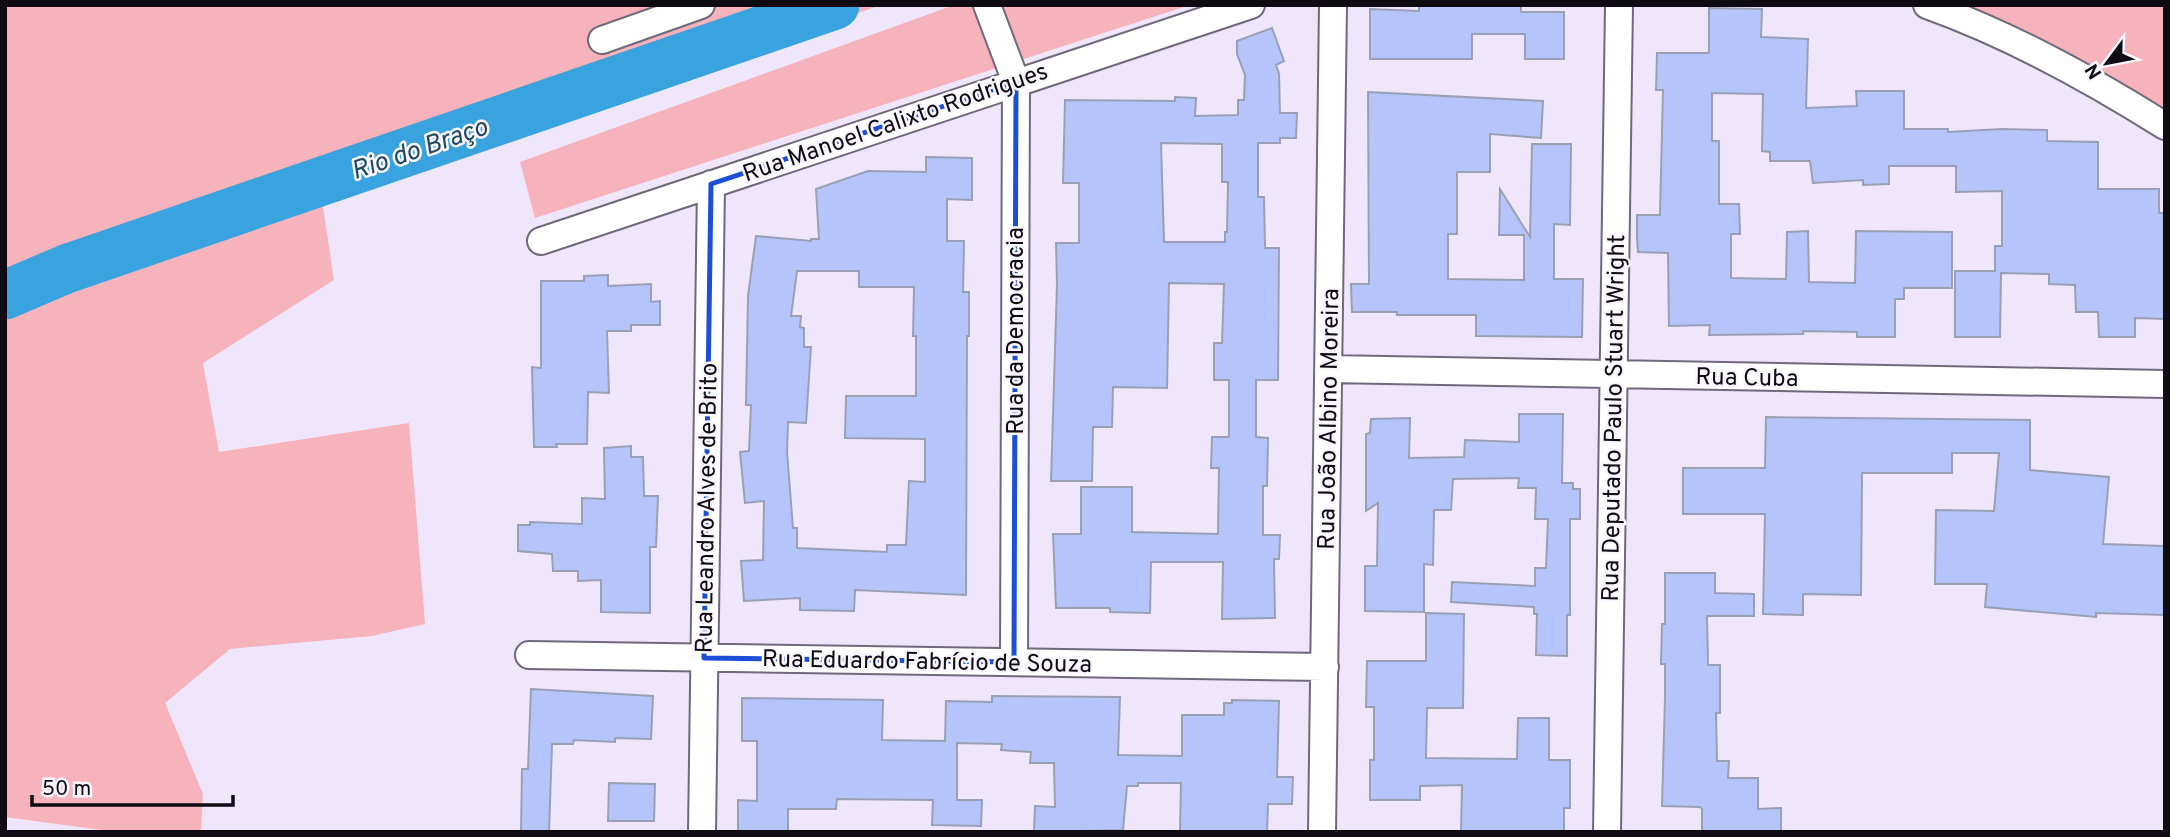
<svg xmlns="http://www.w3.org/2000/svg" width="2170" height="837" viewBox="0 0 2170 837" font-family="Overpass,sans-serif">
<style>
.green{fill:#f7b3bb}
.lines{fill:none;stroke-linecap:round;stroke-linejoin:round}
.river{stroke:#39a3df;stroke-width:49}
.building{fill:#b5c5fb;stroke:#99a0b5;stroke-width:2;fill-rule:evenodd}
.street-casing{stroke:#70687b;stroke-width:30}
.street{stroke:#fff;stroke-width:26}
.marked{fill:none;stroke:#1d4ed8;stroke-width:5;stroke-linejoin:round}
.labels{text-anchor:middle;stroke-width:5;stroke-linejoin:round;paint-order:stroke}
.street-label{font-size:24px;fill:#0e0b12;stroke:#faf6ff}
.water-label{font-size:26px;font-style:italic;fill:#1d4861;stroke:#faf6ff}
</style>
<rect width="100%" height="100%" fill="#efe6fc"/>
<path class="green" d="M 5,5 L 881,5 L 561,117 L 321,193 L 334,280 L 203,363 L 219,452 L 409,423 L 425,624 L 372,636 L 230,649 L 165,703 L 203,794 L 201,832 L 116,832 L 5,817 Z
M 954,5 L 1190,5 L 535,218 L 520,162 Z
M 1966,5 L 2160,5 L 2165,8 L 2165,113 L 2060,49 Z"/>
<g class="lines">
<path class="river" d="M 5,295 L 66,269 L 835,5"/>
</g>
<path class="building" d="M 1419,5 L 1521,5 L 1521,12 L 1564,12 L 1564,59 L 1525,59 L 1525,34 L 1472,34 L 1472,59 L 1370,59 L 1370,9 L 1419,11 Z
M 1709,8 L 1762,9 L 1761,37 L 1808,39 L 1806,108 L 1857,106 L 1856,91 L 1904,91 L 1904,129 L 1948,129 L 1948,132 L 2002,129 L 2047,130 L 2047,141 L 2098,142 L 2098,189 L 2159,189 L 2159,213 L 2165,213 L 2165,319 L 2135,318 L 2135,337 L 2099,337 L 2098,312 L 2076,312 L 2075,285 L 2049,284 L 2049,274 L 2001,273 L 2000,337 L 1955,337 L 1955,271 L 1995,271 L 1995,246 L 2002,246 L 2002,191 L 1956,192 L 1956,166 L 1889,166 L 1889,184 L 1863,185 L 1863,180 L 1813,183 L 1810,161 L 1770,161 L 1770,152 L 1762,151 L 1763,94 L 1712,93 L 1712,141 L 1719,141 L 1719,204 L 1739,204 L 1740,234 L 1731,234 L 1731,278 L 1786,279 L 1787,232 L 1808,231 L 1809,282 L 1855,283 L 1856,231 L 1952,232 L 1952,288 L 1904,288 L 1904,299 L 1895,299 L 1895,337 L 1857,337 L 1857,332 L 1803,331 L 1803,334 L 1709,335 L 1710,325 L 1669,326 L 1668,253 L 1638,252 L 1637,237 L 1637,215 L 1660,215 L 1663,90 L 1656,90 L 1657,53 L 1709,53 Z
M 1272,28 L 1284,61 L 1276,65 L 1279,74 L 1280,113 L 1297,113 L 1296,138 L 1280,138 L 1280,143 L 1258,143 L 1258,197 L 1264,197 L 1265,248 L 1279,248 L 1278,380 L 1256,380 L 1256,437 L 1268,438 L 1267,486 L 1263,486 L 1263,535 L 1280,535 L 1279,559 L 1274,559 L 1275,618 L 1222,619 L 1223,562 L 1151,562 L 1150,613 L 1110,612 L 1110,608 L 1056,608 L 1053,534 L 1081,534 L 1081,487 L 1132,487 L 1132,532 L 1218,534 L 1219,468 L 1211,468 L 1212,437 L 1229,437 L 1229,380 L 1214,380 L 1214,343 L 1222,343 L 1224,284 L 1169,283 L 1167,388 L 1113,387 L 1112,427 L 1093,427 L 1092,481 L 1051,481 L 1057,284 L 1056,243 L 1079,243 L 1079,183 L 1063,183 L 1065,100 L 1175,101 L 1175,97 L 1196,98 L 1195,116 L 1238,115 L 1238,100 L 1244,100 L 1245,75 L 1237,54 L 1237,41 ZM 1161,143 L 1222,144 L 1222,182 L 1228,182 L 1227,232 L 1225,232 L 1225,242 L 1164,242 Z
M 1368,92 L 1543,101 L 1541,138 L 1490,134 L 1490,172 L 1457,172 L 1457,234 L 1448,234 L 1448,279 L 1524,280 L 1524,235 L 1499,235 L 1500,189 L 1530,237 L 1532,144 L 1571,144 L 1570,225 L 1554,224 L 1554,279 L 1583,279 L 1582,337 L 1476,336 L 1476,315 L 1397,315 L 1397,312 L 1352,312 L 1351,284 L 1369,284 Z
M 926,157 L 972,158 L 972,200 L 947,199 L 947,241 L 964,241 L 963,292 L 969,292 L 969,336 L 967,336 L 966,595 L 855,590 L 854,611 L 800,610 L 800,598 L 744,601 L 741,561 L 763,560 L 764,501 L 745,503 L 740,452 L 749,451 L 751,405 L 746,405 L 748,296 L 756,236 L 811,241 L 811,239 L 819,239 L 816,189 L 868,171 L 926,172 ZM 797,271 L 859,271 L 859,287 L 914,287 L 913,336 L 916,336 L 916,396 L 846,396 L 845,438 L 925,439 L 925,482 L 909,481 L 906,545 L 887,545 L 887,552 L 797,548 L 797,528 L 793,528 L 787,452 L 788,422 L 806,423 L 811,347 L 804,347 L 804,328 L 800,327 L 801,316 L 791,316 Z
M 608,275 L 608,286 L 651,284 L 651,302 L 660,301 L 660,325 L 631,325 L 631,331 L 607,331 L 609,393 L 588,392 L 587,444 L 556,444 L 557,447 L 534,447 L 532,367 L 541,368 L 541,281 L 584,281 L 584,276 Z
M 1519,414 L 1563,414 L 1562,483 L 1573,483 L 1573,489 L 1580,489 L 1580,519 L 1570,519 L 1570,615 L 1567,615 L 1567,656 L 1536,655 L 1537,614 L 1534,614 L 1534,607 L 1451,602 L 1452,582 L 1535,586 L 1535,568 L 1546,568 L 1548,519 L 1535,519 L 1536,488 L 1518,488 L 1519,478 L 1453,479 L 1451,510 L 1434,510 L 1433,565 L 1424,564 L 1424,612 L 1365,611 L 1365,566 L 1377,566 L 1378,503 L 1366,511 L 1366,434 L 1370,433 L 1371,419 L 1410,418 L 1409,458 L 1464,457 L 1465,440 L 1519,442 Z
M 1766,417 L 2030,420 L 2030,470 L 2109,477 L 2103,544 L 2165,546 L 2165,615 L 2096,613 L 2096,617 L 1985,607 L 1987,584 L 1935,584 L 1936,510 L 1994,511 L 1999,453 L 1952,453 L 1952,473 L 1862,473 L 1861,595 L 1803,594 L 1803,615 L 1763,614 L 1765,514 L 1683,514 L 1683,468 L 1765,468 Z
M 631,446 L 631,457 L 643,457 L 644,496 L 658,496 L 656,547 L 650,547 L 650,613 L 601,612 L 601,580 L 578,581 L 578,571 L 553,571 L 552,554 L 518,551 L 518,525 L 530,525 L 530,522 L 582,524 L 582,498 L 605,499 L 604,448 Z
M 1665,573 L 1715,573 L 1715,593 L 1754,594 L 1754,616 L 1707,616 L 1708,665 L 1720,665 L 1720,713 L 1716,713 L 1717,761 L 1729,761 L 1728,778 L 1758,778 L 1758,809 L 1781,808 L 1781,832 L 1702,832 L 1702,809 L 1700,807 L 1662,806 L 1665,698 L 1665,664 L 1661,664 L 1662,624 L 1665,624 Z
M 1426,613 L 1464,614 L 1463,708 L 1427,708 L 1426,758 L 1517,759 L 1518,718 L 1549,718 L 1549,760 L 1570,760 L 1570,808 L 1564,808 L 1564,832 L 1461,832 L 1462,785 L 1420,786 L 1420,800 L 1370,800 L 1370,760 L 1374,760 L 1374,707 L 1366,707 L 1367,661 L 1426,661 Z
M 531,689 L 653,696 L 651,739 L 615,738 L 615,742 L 574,740 L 573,744 L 552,744 L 549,832 L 521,832 L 522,769 L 528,769 Z
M 992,696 L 1120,697 L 1118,755 L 1182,756 L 1182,715 L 1224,715 L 1224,703 L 1232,703 L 1232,700 L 1279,701 L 1277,777 L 1293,777 L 1292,804 L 1268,804 L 1267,832 L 1180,832 L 1181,783 L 1138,783 L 1138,786 L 1127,786 L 1123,830 L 1034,832 L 1035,806 L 1055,807 L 1054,763 L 1030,763 L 1031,752 L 1001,750 L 1002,744 L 957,743 L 957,800 L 982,800 L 981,826 L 932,825 L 933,800 L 837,799 L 836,809 L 788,809 L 788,832 L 738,832 L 738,800 L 757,801 L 757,741 L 742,741 L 742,698 L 883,700 L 882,740 L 945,741 L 946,701 L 992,702 Z
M 609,783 L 655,784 L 654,821 L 608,821 Z"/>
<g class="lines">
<defs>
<path id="street" d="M 987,5 L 1016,82 L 1014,662
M 1927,5 C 2011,35 2089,78 2165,126
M 602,40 L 701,5
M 541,241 L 1251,5
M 1329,369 L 2165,384
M 529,655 L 1325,667
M 702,832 L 711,184
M 1322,832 L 1333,5
M 1607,832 L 1619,5"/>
</defs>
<use href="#street" class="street-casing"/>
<use href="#street" class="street"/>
</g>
<path class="marked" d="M 1016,82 L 1014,662 L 704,658 L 711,184 Z"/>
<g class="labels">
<g class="street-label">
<text transform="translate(895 122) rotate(-19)" y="8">Rua Manoel Calixto Rodrigues</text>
<text transform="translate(1015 331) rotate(-90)" y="8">Rua da Democracia</text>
<text transform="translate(1747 377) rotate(1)" y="8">Rua Cuba</text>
<text transform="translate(1613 418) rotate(-89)" y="8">Rua Deputado Paulo Stuart Wright</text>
<text transform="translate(1328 419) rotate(-89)" y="8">Rua João Albino Moreira</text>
<text transform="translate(706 508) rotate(-89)" y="8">Rua Leandro Alves de Brito</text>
<text transform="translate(927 661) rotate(1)" y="8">Rua Eduardo Fabrício de Souza</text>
</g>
<g class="water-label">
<text transform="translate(419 148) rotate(-19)" y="9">Rio do Braço</text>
</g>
</g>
<rect width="2170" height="837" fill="none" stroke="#0e0b12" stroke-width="14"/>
<g transform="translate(2107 63) rotate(238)" stroke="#faf6ff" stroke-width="5" paint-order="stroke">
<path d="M0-5L12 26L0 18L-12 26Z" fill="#0e0b12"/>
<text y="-10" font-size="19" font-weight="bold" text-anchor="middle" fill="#0e0b12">N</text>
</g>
<path d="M32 795v10h201v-10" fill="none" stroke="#0e0b12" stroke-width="3.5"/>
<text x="42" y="795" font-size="21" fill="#0e0b12" stroke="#faf6ff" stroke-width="5" paint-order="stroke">50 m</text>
</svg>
